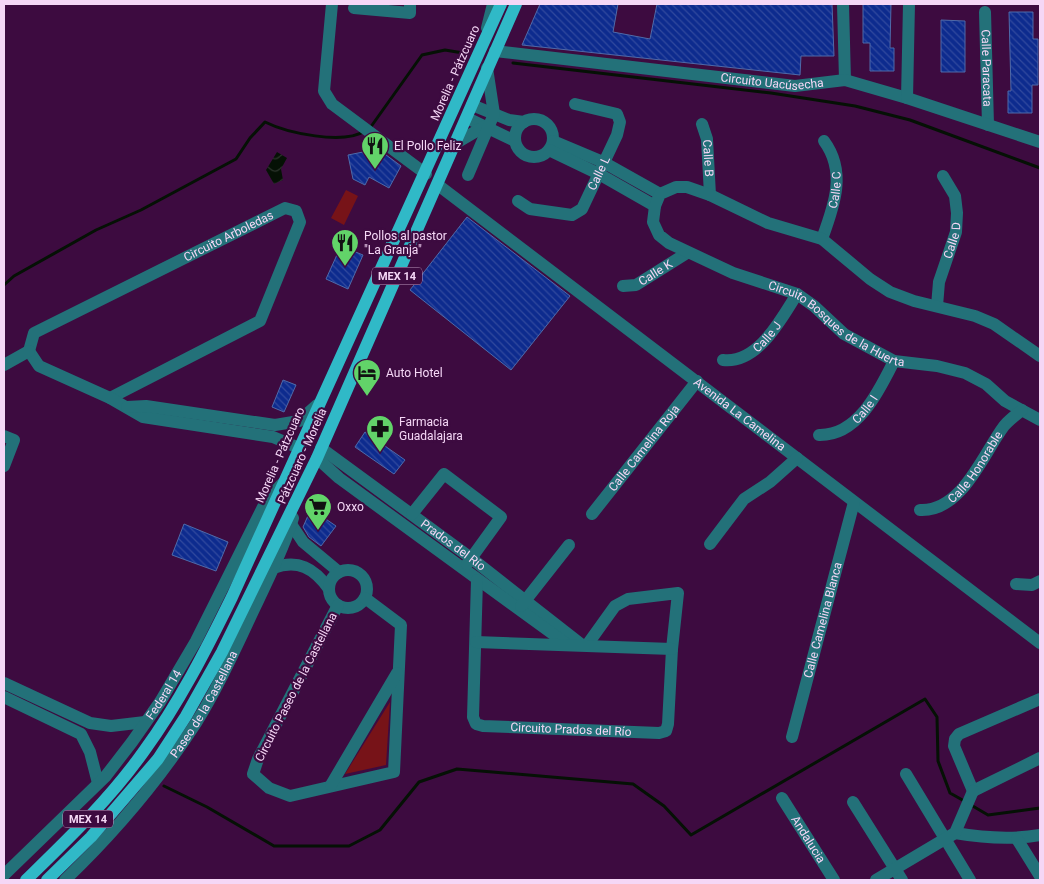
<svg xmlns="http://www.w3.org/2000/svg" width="1044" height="884" viewBox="0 0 1044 884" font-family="Roboto,sans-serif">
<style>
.green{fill:#771318}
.water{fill:url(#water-waves)}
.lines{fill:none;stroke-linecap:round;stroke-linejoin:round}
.stream{stroke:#051105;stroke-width:3}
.building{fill:url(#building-back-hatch);stroke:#4e6aa9}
.minor{stroke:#237179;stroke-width:12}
.major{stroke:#30b9c7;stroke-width:12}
.labels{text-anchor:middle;stroke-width:4.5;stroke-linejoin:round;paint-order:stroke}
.shield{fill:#3d0b40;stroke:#be9abf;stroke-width:1}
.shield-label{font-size:11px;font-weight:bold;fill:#f5d7f6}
.street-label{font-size:12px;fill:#f5d7f6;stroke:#3d0b40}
.poi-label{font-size:12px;fill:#f5d7f6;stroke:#3d0b40;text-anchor:start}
</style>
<defs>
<pattern id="water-waves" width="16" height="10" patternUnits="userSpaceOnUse" patternTransform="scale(1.25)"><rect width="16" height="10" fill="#051105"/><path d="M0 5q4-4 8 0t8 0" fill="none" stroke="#2a332a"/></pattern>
<pattern id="building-back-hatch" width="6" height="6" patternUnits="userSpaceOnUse" patternTransform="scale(1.25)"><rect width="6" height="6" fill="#0d2b8e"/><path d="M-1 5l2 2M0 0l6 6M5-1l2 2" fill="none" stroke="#31499e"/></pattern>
</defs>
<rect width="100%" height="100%" fill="#3d0b40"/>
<path class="green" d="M 346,190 L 358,196 L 344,225 L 331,218 Z
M 390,702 L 386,765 L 345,774 Z"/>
<path class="water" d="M 277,152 L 287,158 L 281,169 L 283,180 L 274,184 L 266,170 Z"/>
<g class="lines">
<path class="stream" d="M 513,63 L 771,93 L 855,106 L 910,120 L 1040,168
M 370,128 L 422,55 L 445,50 L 463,53
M 4,285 L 14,276 L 96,230 L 141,210 L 236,159 L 250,138 L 265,122 C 287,133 343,145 365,131
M 164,786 L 207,807 L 274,846 L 349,846 L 380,830 L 419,782 L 457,769 L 633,784 L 664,806 L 691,835 L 925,699 L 937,717 L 938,761 L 950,793 L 966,802
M 971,805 L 988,815 L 1040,808"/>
</g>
<path class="building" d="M 540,4 L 618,4 L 613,32 L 650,39 L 657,4 L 832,4 L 834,56 L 801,56 L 800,75 L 522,45 Z
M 863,4 L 891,4 L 890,48 L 894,48 L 894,71 L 870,71 L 870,43 L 863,43 Z
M 1009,12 L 1033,12 L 1033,39 L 1038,39 L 1038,85 L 1032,85 L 1032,113 L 1008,113 L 1008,91 L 1011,91 Z
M 941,20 L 965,21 L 965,72 L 941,72 Z
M 378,149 L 401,166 L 389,188 L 369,177 L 365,185 L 353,179 L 348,155 Z
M 467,217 L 570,296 L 511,370 L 410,290 Z
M 341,246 L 363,255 L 348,289 L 326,279 Z
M 283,380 L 296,385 L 284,412 L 272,407 Z
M 365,432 L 405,460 L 394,474 L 355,447 Z
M 311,509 L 336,526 L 321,546 L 309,537 L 303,527 Z
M 184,524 L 228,542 L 216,571 L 172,555 Z"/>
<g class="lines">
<g class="minor">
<path d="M 332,4 L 324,91 L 332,104 L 426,174"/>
<path d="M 843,4 L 845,80"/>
<path d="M 354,8 L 410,13 L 410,4"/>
<path id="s1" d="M 985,12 L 988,125"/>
<path d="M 487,28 L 493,4"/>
<path id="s2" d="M 495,51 L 795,86 L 845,80 L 907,98 L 1040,142"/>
<path d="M 907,98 L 909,4"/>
<path d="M 472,105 L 509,120 L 524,122"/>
<path d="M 467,118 L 515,141"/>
<circle cx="534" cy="138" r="19"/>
<path id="s3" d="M 702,124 L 707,139 L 710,195"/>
<path d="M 553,141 L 603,162 L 660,194"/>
<path d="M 456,143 L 485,126"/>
<path d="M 549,150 L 599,174 L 655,206"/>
<path d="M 468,175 L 494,114 L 487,68"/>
<path id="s4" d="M 438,185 L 1040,643"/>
<path id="s5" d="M 518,201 L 530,209 L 572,215 L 582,209 L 617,135 L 620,122 L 617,114 L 575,104"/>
<path id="s6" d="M 822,239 C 834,206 847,172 824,141"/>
<path id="s7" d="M 623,286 L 636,285 L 687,253"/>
<path id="s8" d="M 937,306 L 939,282 L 956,232 L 957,213 L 955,196 L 943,176"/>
<path id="s9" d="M 29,351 L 34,333 L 285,208 L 296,211 L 300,222 L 260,321 L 110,398"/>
<path d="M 29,351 L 39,366 L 110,398 L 143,417 L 273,437 L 299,448"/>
<path id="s10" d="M 1040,356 L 994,324 L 975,316 L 914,301 L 890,292 L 870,279 L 822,239 L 768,223 L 710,195 L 687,187 L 676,187 L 660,194 L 655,206 L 653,222 L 659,235 L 669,243 L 733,273 L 797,294 L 814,306 L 844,334 L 894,361 L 937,366 L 965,373 L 986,384 L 1005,401 L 1040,420"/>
<path id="s11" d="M 723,360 C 758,364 781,319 797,294"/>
<path d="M 4,365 L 29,351"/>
<path d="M 127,407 L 146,406 L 275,425 L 299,421 L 317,405"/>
<path id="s12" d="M 819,435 C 858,436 879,391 894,361"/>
<path d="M 4,436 L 14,440 L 4,466"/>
<path id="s13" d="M 321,448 L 471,558 L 582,645"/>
<path d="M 317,458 L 339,478 L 568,645"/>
<path id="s14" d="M 920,510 C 962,512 983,454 1004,426 C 1009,420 1016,415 1022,410"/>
<path d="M 412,514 L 444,474 L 501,517 L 467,564"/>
<path id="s15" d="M 592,514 L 697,381"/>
<path d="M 291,524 L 303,542 L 339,572"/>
<path d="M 710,544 L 744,499 L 770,482 L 797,458"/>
<path d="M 273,568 C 298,559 314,568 329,589"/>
<circle cx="348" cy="589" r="19"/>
<path id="s16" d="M 477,580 L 473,717 L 476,724 L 483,726 L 659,733 L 666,731 L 668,724 L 672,649 L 678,593 L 628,599 L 615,606 L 587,645"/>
<path d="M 1016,584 L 1032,585 L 1040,581"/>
<path d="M 338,605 L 258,759 L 253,774 L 269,788 L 290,796 L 394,772 L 401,625 L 365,598"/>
<path d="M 521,606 L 569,545"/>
<path d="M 476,642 L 672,649"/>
<path d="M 4,683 L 90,723 L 111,726 L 145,722"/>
<path d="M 4,697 L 81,734 L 90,752 L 98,783"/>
<path id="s17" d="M 792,737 L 854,502"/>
<path d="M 906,774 L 970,880"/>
<path d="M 331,785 L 397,673"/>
<path d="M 973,791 L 954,746 L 955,739 L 959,734 L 1040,699"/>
<path d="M 973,791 L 1040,758"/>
<path id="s18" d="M 782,798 L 834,880"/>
<path d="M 853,802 L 902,880"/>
<path d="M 955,833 C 984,838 1011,840 1040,835"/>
<path d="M 1017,839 L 1040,876"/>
<path id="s19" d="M 4,875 L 105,777 L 132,742 L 160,702 L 196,641 L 267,499 L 283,483"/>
<path id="s20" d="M 65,880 C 114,833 159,780 196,723 C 219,686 237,645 256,605 C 269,577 284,548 293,518"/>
<path d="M 876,880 L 955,833 L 973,791"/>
</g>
<path class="major" d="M 26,880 C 68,839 110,799 144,751 C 179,703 206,650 232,597 L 501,4
M 47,880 L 91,837 L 158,759 L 186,716 L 222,652 L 317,458 L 516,4"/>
</g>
<defs>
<symbol id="restaurant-pin" viewBox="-11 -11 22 30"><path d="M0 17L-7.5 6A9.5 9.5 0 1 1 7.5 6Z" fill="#62d469" stroke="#3d0b40"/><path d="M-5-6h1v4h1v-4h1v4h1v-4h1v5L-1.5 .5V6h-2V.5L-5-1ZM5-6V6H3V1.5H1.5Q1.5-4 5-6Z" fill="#111"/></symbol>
<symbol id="hotel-pin" viewBox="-11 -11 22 30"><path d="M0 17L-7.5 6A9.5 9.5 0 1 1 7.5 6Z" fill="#62d469" stroke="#3d0b40"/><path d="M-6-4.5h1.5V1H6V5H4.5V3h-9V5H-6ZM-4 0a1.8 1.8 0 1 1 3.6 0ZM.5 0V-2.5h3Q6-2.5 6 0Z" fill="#111"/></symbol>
<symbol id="pharmacy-pin" viewBox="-11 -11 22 30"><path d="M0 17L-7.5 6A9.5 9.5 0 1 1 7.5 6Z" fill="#62d469" stroke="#3d0b40"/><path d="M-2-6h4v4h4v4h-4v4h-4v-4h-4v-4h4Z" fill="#111"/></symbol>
<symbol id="supermarket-pin" viewBox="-11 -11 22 30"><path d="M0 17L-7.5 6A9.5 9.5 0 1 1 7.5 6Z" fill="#62d469" stroke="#3d0b40"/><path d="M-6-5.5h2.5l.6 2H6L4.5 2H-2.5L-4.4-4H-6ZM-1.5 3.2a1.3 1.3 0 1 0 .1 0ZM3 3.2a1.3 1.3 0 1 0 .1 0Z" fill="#111"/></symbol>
</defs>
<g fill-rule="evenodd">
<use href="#restaurant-pin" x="359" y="130" width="32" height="43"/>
<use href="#restaurant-pin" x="329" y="227" width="32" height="43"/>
<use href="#hotel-pin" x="351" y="357" width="32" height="43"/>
<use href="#pharmacy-pin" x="364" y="413" width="32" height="43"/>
<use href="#supermarket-pin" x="302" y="491" width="32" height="43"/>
</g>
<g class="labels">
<g class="shield">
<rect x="372" y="267.5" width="50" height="17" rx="4"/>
<rect x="63" y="810.5" width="50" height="17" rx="4"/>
</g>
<g class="shield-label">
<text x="397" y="280">MEX 14</text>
<text x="88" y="823">MEX 14</text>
</g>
<g class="street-label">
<text dy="4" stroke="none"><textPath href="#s1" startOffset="56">Calle Paracata</textPath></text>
<text transform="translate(455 73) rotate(-66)" y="4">Morelia - Pátzcuaro</text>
<text dy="4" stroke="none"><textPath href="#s2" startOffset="279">Circuito Uacúsecha</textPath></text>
<text dy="4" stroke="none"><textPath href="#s3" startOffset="35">Calle B</textPath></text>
<text dy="4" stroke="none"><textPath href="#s5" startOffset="108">Calle L</textPath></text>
<text dy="4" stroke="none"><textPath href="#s6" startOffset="51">Calle C</textPath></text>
<text dy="4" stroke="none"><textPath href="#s9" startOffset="236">Circuito Arboledas</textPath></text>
<text dy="4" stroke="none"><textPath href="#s8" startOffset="68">Calle D</textPath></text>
<text dy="4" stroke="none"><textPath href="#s7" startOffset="36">Calle K</textPath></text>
<text dy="4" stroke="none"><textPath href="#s10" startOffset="669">Circuito Bosques de la Huerta</textPath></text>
<text dy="4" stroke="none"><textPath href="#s11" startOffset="52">Calle J</textPath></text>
<text dy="4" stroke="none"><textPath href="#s12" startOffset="55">Calle I</textPath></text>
<text dy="4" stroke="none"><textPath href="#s4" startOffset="379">Avenida La Camelina</textPath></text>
<text dy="4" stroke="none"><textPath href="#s15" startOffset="84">Calle Camelina Roja</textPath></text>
<text transform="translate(280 455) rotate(-66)" y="4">Morelia - Pátzcuaro</text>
<text transform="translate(302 456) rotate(-66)" y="4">Pátzcuaro - Morelia</text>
<text dy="4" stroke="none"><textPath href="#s14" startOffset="74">Calle Honorable</textPath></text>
<text dy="4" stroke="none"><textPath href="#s13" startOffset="164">Prados del Río</textPath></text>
<text dy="4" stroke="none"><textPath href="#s17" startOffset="121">Calle Camelina Blanca</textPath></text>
<text transform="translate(296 687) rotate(-63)" y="4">Circuito Paseo de la Castellana</text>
<text dy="4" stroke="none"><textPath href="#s19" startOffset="242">Federal 14</textPath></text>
<text dy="4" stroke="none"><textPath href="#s20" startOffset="225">Paseo de la Castellana</textPath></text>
<text dy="4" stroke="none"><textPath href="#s16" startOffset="240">Circuito Prados del Río</textPath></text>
<text dy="4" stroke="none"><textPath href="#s18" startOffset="49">Andalucia</textPath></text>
</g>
<g class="poi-label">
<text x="394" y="150">El Pollo Feliz</text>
<text x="364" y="240">Pollos al pastor<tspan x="364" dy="14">"La Granja"</tspan></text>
<text x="386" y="377">Auto Hotel</text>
<text x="399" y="426">Farmacia<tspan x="399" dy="14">Guadalajara</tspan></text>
<text x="337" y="511">Oxxo</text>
</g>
</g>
<rect width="1044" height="884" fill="none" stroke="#f5d7f6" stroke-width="10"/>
</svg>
